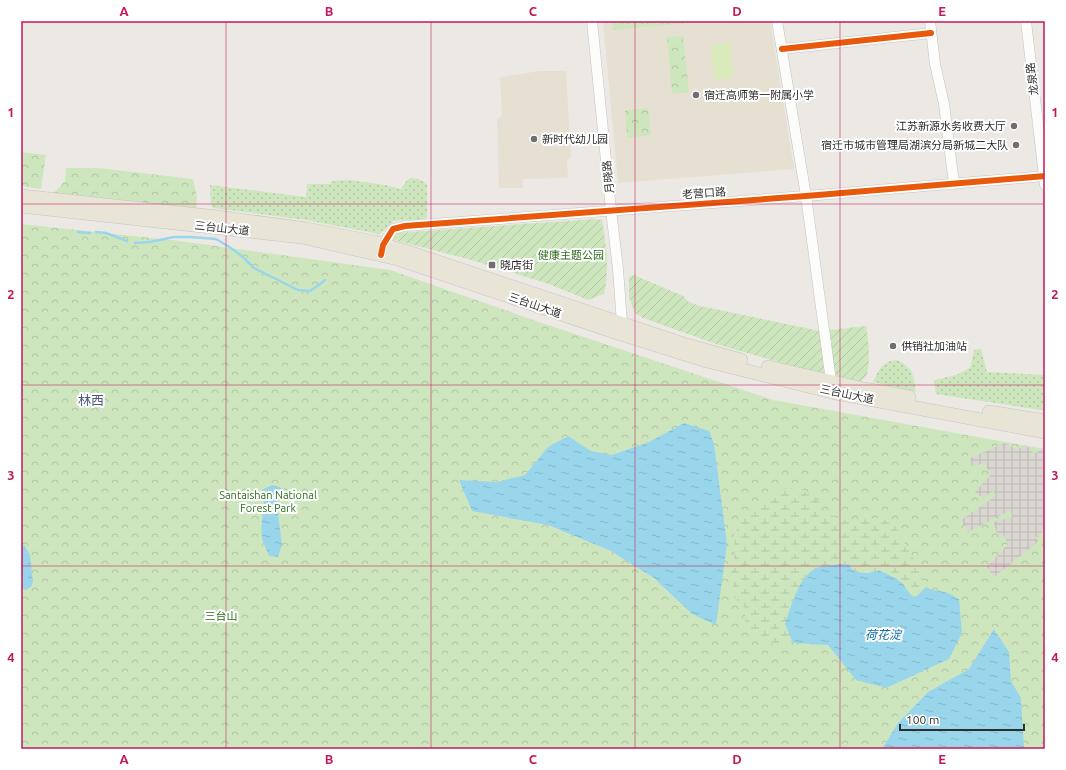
<svg xmlns="http://www.w3.org/2000/svg" width="1066" height="770" viewBox="0 0 1066 770" font-family="Ubuntu,'Noto Sans SC',sans-serif">
<style>
.education{fill:#e6e0d3}
.grass{fill:url(#grass-dots)}
.forest{fill:url(#forest-crowns)}
.wetland{fill:url(#wetland-marsh)}
.garden{fill:url(#garden-furrows)}
.pitch{fill:#d9eabb}
.plaza{fill:url(#plaza-grid)}
.water{fill:url(#water-ripples)}
.lines{fill:none;stroke-linecap:round;stroke-linejoin:round}
.stream{stroke:#99d6ec;stroke-width:2.5}
.minor-casing{stroke:#c5c4c5;stroke-width:11}
.major-casing{stroke:#c6c5c4;stroke-width:14}
.minor{stroke:#fcfcfb;stroke-width:10}
.major{stroke:#e8e4d6;stroke-width:13}
.cycleway-casing{stroke:#fff;stroke-width:8}
.cycleway{stroke:#e8590c;stroke-width:6}
.grid{fill:none;stroke:#c2185b;stroke-width:1;stroke-opacity:0.55}
.poi-dot{fill:#706f6e;stroke:#fff;stroke-width:1.5}
.labels{text-anchor:middle;stroke-width:4;stroke-linejoin:round;paint-order:stroke}
.street-label{font-size:11px;fill:#2e2e2e;stroke:#fff}
.poi-label{font-size:11px;fill:#2e2e2e;stroke:#fff;text-anchor:start}
.park-label{font-size:11px;fill:#2c6e1b;stroke:#fff}
.water-label{font-size:12px;font-style:italic;fill:#0d6fa3;stroke:#fff}
.quarter-label{font-size:13px;fill:#4d5680;stroke:#fff}
.neatline{fill:none;stroke:#c2185b;stroke-width:1.5}
.grid-label{font-size:13px;text-anchor:middle;font-weight:bold;fill:#c2185b}
</style>
<defs>
<pattern id="grass-dots" width="8" height="8" patternUnits="userSpaceOnUse"><rect width="8" height="8" fill="#cee6be"/><path d="M2 2h.1M6 6h.1" fill="none" stroke="#b1c6a4" stroke-width="1.8" stroke-linecap="round"/></pattern>
<pattern id="forest-crowns" width="20" height="18" patternUnits="userSpaceOnUse"><rect width="20" height="18" fill="#cee6be"/><path d="M2 6a3 3 0 1 1 6 0M12 15a3 3 0 1 1 6 0" fill="none" stroke="#b1c6a4"/></pattern>
<pattern id="wetland-marsh" width="20" height="14" patternUnits="userSpaceOnUse"><rect width="20" height="14" fill="#cee6be"/><path d="M1 5h8M5 5V1M11 12h8M15 12V8" fill="none" stroke="#b1c6a4"/></pattern>
<pattern id="garden-furrows" width="10" height="10" patternUnits="userSpaceOnUse"><rect width="10" height="10" fill="#cee6be"/><path d="M-1 1l2-2M0 10L10 0M9 11l2-2" fill="none" stroke="#b1c6a4"/></pattern>
<pattern id="plaza-grid" width="8" height="8" patternUnits="userSpaceOnUse"><rect width="8" height="8" fill="#dad6d2"/><path d="M0 4h8M4 0v8" fill="none" stroke="#bbb8b5"/></pattern>
<pattern id="water-ripples" width="26" height="14" patternUnits="userSpaceOnUse"><rect width="26" height="14" fill="#99d6ec"/><path d="M2 4q2-2 4 0t4 0M15 11q2-2 4 0t4 0" fill="none" stroke="#84b8cb"/></pattern>
</defs>
<rect width="100%" height="100%" fill="#ece8e4"/>
<path class="education" d="M 603,21 L 770,21 L 794,169 L 618,183 Z
M 540,71 L 566,71 L 571,158 L 567,159 L 568,178 L 523,179 L 523,188 L 499,188 L 497,119 L 502,115 L 500,77 Z"/>
<path class="grass" d="M 412,178 C 418,178 423,181 427,185 L 427,217 L 424,219 L 394,221 L 381,233 L 379,234 L 306,220 L 213,208 L 211,205 L 210,185 L 306,197 L 307,184 L 331,184 L 331,181 L 350,180 L 385,185 L 401,189 L 407,180 Z
M 981,349 L 987,372 L 1045,375 L 1045,409 L 1040,410 L 936,394 L 934,380 L 956,375 L 970,368 L 974,350 Z
M 897,360 C 914,368 913,375 916,392 L 873,382 C 879,370 882,361 897,360 Z"/>
<path class="forest" d="M 613,21 L 710,21 L 613,30 Z
M 683,36 L 689,92 L 672,94 L 667,37 Z
M 648,108 L 651,135 L 627,138 L 625,110 Z
M 21,152 L 46,155 L 41,189 L 21,186 Z
M 66,168 L 98,168 L 193,179 L 197,197 L 196,208 L 53,194 L 65,181 Z
M 21,224 L 180,241 L 390,270 L 542,323 L 773,400 L 1045,449 L 1045,749 L 21,749 Z"/>
<path class="wetland" d="M 790,488 L 801,490 L 814,497 L 827,513 L 838,518 L 850,521 L 877,518 L 892,522 L 897,529 L 906,546 L 913,557 L 926,587 L 918,595 L 914,597 L 910,595 L 906,587 L 875,572 L 867,573 L 854,570 L 785,624 L 793,643 L 787,645 L 772,644 L 752,631 L 746,625 L 744,607 L 735,598 L 731,590 L 734,583 L 733,573 L 735,546 L 734,535 L 746,512 L 779,490 Z"/>
<path class="garden" d="M 595,219 L 602,220 C 606,246 610,267 604,294 L 588,300 L 549,284 L 468,259 L 394,240 L 392,236 L 396,233 Z
M 634,275 L 683,296 L 689,302 L 700,306 L 820,331 L 866,326 C 868,338 871,362 867,374 C 866,377 863,379 861,381 L 856,381 L 789,365 L 716,344 L 643,318 L 635,313 L 629,298 L 629,277 Z"/>
<path class="pitch" d="M 730,43 L 733,78 L 715,80 L 711,45 Z"/>
<path class="plaza" d="M 1005,443 L 1017,450 L 1026,445 L 1033,452 L 1028,459 L 1045,446 L 1045,529 L 1035,538 L 1039,541 L 994,577 L 987,567 L 1008,544 L 1003,534 L 998,536 L 993,522 L 1012,517 L 1011,510 L 968,532 L 961,520 L 996,496 L 993,491 L 983,498 L 975,492 L 991,475 L 984,463 L 972,466 L 970,458 Z"/>
<path class="water" d="M 684,423 L 709,431 L 714,444 L 727,544 L 716,625 L 692,614 L 654,578 L 611,551 L 548,525 L 472,511 L 459,480 L 497,482 L 525,475 L 548,447 L 568,436 L 591,451 L 612,455 L 649,442 Z
M 272,485 L 284,489 L 280,495 L 277,505 L 282,545 L 278,557 L 269,556 C 267,550 263,544 262,538 C 260,521 265,505 264,489 Z
M 21,544 L 25,546 L 30,555 L 33,582 L 31,587 L 26,590 L 21,588 Z
M 842,564 L 849,564 C 850,566 851,568 853,570 C 859,574 873,574 879,570 C 886,574 896,577 902,583 C 906,587 908,593 914,597 L 918,595 L 926,587 L 930,589 L 948,593 L 959,599 L 962,633 L 949,659 L 886,688 L 856,680 L 828,645 L 793,643 L 785,624 C 792,604 799,571 823,566 C 829,565 836,565 842,564 Z
M 994,629 L 1009,652 L 1011,681 L 1021,698 L 1024,749 L 882,749 L 898,723 L 928,692 L 969,669 Z"/>
<g class="lines">
<path class="stream" d="M 78,232 L 90,233
M 96,232 L 106,233 L 127,241
M 135,243 L 150,242 L 174,237 L 191,237 L 216,239 L 231,248 L 244,258 L 254,268 L 298,290 L 310,291 L 319,285 L 325,280"/>
<defs>
<path id="minor" d="M 592,21 L 611,210 L 618,269 L 622,323 L 619,329
M 777,21 L 806,196 L 831,381 L 834,386
M 930,21 L 935,64 L 944,104 L 954,184
M 1026,21 L 1045,185
M 782,49 L 931,33
M 382,252 L 383,245 L 393,229 L 405,226 L 806,196 L 1045,176"/>
<path id="major" d="M 21,196 L 217,217 L 307,229 L 374,242 L 408,252 L 683,344 L 741,360
M 21,206 L 302,237 L 398,259 L 618,333 L 707,361 L 836,393 L 1045,432
M 768,367 L 864,389 L 909,397
M 989,412 L 1045,421"/>
</defs>
<use href="#minor" class="minor-casing"/>
<use href="#major" class="major-casing"/>
<use href="#minor" class="minor"/>
<use href="#major" class="major"/>
<defs>
<path id="cycleway" d="M 782,49 L 931,33
M 381,255 L 383,245 L 393,229 L 405,226 L 806,196 L 1045,176"/>
</defs>
<use href="#cycleway" class="cycleway-casing"/>
<use href="#cycleway" class="cycleway"/>
</g>
<path class="grid" d="M 226,21 L 226,749M 431,21 L 431,749M 635,21 L 635,749M 840,21 L 840,749M 21,204 L 1045,204M 21,385 L 1045,385M 21,566 L 1045,566"/>
<g class="poi-dot">
<circle cx="696" cy="95" r="4"/>
<circle cx="1014" cy="126" r="4"/>
<circle cx="534" cy="139" r="4"/>
<circle cx="1016" cy="145" r="4"/>
<rect x="488" y="261" width="8" height="8" rx="2"/>
<circle cx="893" cy="346" r="4"/>
</g>
<g class="labels">
<g class="street-label">
<text transform="translate(1032 79) rotate(-97)" y="4">龙泉路</text>
<text transform="translate(608 177) rotate(-96)" y="4">月晓路</text>
<text transform="translate(704 193) rotate(-4)" y="4">老营口路</text>
<text transform="translate(222 228) rotate(6)" y="4">三台山大道</text>
<text transform="translate(535 305) rotate(19)" y="4">三台山大道</text>
<text transform="translate(847 394) rotate(12)" y="4">三台山大道</text>
</g>
<g class="poi-label">
<text x="704" y="99">宿迁高师第一附属小学</text>
<text x="1006" y="130" text-anchor="end">江苏新源水务收费大厅</text>
<text x="542" y="143">新时代幼儿园</text>
<text x="1008" y="149" text-anchor="end">宿迁市城市管理局湖滨分局新城二大队</text>
<text x="500" y="269">晓店街</text>
<text x="901" y="350">供销社加油站</text>
</g>
<g class="park-label">
<text x="571" y="259">健康主题公园</text>
<text x="268" y="499">Santaishan National<tspan x="268" dy="13">Forest Park</tspan></text>
<text x="221" y="620">三台山</text>
</g>
<g class="water-label">
<text x="883" y="639">荷花淀</text>
</g>
<g class="quarter-label">
<text x="91" y="405">林西</text>
</g>
</g>
<rect width="1066" height="770" fill="none" stroke="#ffffff" stroke-width="44"/>
<path d="M900 724v6h124v-6" fill="none" stroke="#2e2e2e" stroke-width="2"/>
<text x="906" y="724" font-size="12" fill="#2e2e2e" stroke="#ffffff" stroke-width="3" paint-order="stroke">100 m</text>
<rect x="22" y="22" width="1022" height="726" class="neatline"/>
<g class="grid-label">
<text x="124" y="16">A</text>
<text x="329" y="16">B</text>
<text x="533" y="16">C</text>
<text x="737" y="16">D</text>
<text x="942" y="16">E</text>
<text x="11" y="117">1</text>
<text x="1055" y="117">1</text>
<text x="11" y="299">2</text>
<text x="1055" y="299">2</text>
<text x="11" y="480">3</text>
<text x="1055" y="480">3</text>
<text x="11" y="662">4</text>
<text x="1055" y="662">4</text>
<text x="124" y="764">A</text>
<text x="329" y="764">B</text>
<text x="533" y="764">C</text>
<text x="737" y="764">D</text>
<text x="942" y="764">E</text>
</g>
</svg>
